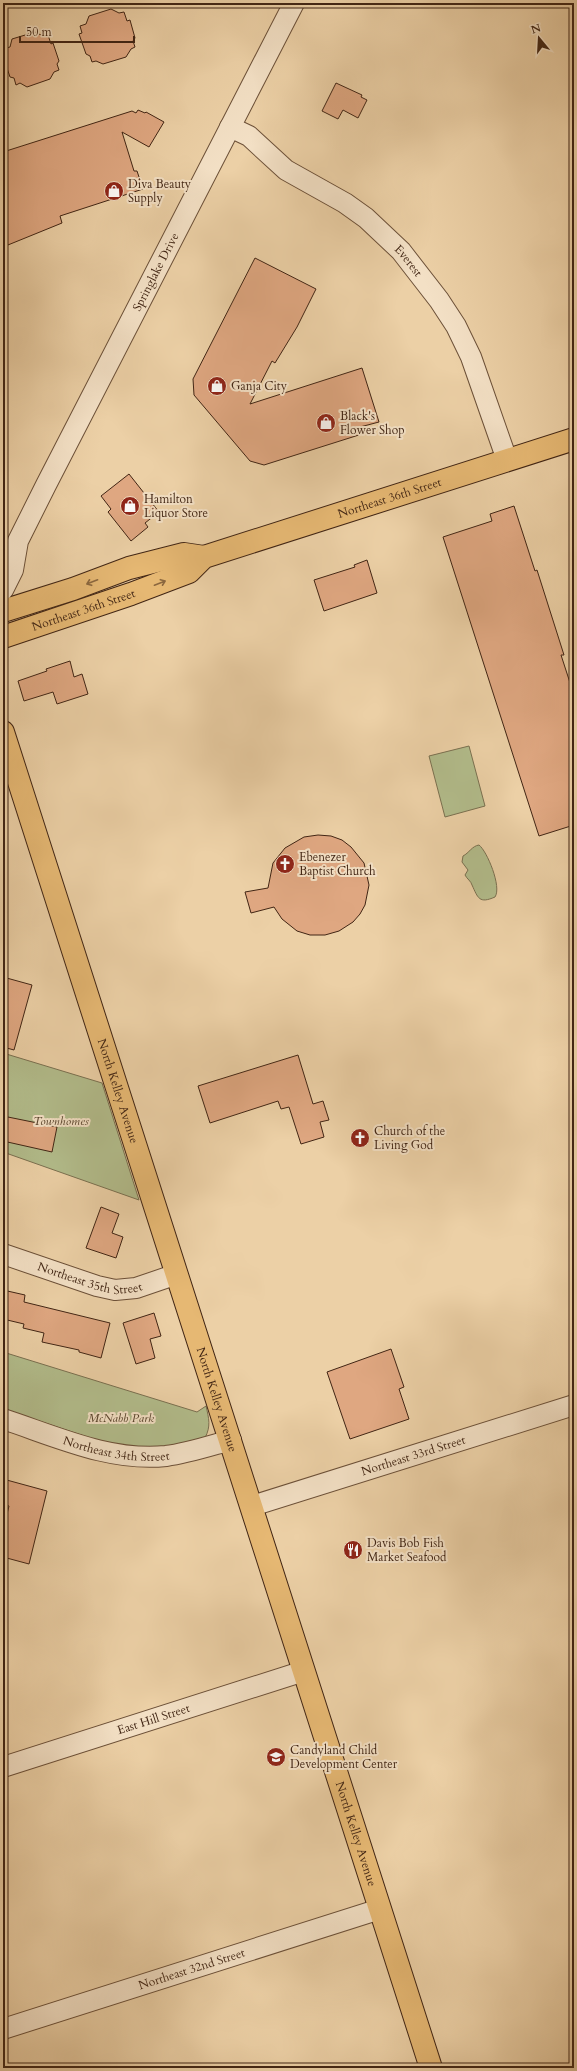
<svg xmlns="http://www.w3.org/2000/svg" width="577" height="2071" viewBox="0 0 577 2071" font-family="Cardo,serif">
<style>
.green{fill:#b2bc8b;stroke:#7a7050}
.building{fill:#dfa781;stroke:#412514}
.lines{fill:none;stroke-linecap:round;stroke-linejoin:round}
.minor-casing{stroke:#6c5038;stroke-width:22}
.major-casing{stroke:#412514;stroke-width:24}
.minor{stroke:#f3e0c5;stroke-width:20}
.major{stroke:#e6b873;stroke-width:22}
.oneway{stroke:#8b673f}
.labels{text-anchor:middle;stroke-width:4;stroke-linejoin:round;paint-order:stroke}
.poi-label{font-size:12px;fill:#412514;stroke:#f3e0c5;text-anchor:start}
.street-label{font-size:12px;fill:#412514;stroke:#f3e0c5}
.park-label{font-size:12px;font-style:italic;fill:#58432c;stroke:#f3e0c5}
</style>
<rect width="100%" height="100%" fill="#ecd0a6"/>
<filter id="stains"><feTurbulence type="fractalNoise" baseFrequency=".005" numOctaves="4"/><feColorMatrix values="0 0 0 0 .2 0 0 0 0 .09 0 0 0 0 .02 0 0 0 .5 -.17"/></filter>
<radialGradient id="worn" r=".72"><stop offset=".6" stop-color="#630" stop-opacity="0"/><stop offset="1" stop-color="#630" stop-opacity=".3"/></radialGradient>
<path class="green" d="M 469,746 L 485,806 L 445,817 L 429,756 Z
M 479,845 C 487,851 502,887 495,897 C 479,904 478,898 472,885 C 471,881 467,879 465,875 L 468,870 L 462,862 L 463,856 C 469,853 472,846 479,845 Z
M 3,1053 L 102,1083 L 139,1200 L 3,1152 Z
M 3,1352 L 197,1412 L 206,1406 C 209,1419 211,1426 205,1438 L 169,1448 L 114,1446 L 3,1409 Z"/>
<path class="building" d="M 111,9 L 119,13 L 124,12 L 127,21 L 130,20 L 135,38 L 133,41 L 135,47 L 131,49 L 126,57 L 103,64 L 96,61 L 92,62 L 90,56 L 86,54 L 79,34 L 82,33 L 80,26 L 86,24 L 89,16 Z
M 35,32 L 43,36 L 48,35 L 51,44 L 53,43 L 59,61 L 57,64 L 59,70 L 54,72 L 50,79 L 27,87 L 20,83 L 16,85 L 14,78 L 10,77 L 3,56 L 6,55 L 3,49 L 10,47 L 12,39 Z
M 336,83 L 362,95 L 361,97 L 367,100 L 358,118 L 343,110 L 338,119 L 322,111 Z
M 138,110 L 145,113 L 146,112 L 164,122 L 149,147 L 122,132 L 134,171 L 137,171 L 143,189 L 60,216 L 62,223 L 3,247 L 3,152 L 132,111 L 136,113 Z
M 255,258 L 316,289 L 297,327 L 275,363 L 272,361 L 250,404 L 362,368 L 379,422 L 360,427 L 362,434 L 264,465 L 250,461 L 194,395 L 193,379 Z
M 129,474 L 159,512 L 145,523 L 148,527 L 131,541 L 108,512 L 111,509 L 101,496 Z
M 514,506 L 535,571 L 537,570 L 564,655 L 561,655 L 574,695 L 574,825 L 539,836 L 443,537 L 492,521 L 490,514 Z
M 367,560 L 377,593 L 324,611 L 314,580 L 355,567 L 354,565 Z
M 70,661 L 74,677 L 82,674 L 88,694 L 57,704 L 53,692 L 24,701 L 18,681 L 47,671 L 46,669 Z
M 318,835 L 331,836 L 342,840 L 351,847 L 364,863 L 369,885 L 365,905 L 360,914 L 353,922 L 339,931 L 325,935 L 310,935 L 297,931 L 282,919 L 274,907 L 251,913 L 245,892 L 268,888 L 273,863 L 285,848 L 304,837 Z
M 3,977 L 32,985 L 14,1050 L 3,1047 Z
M 298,1055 L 313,1104 L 323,1101 L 329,1120 L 320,1122 L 324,1137 L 301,1144 L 289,1107 L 281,1109 L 278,1101 L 210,1123 L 198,1086 Z
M 3,1116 L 57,1127 L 52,1152 L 3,1141 Z
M 101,1207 L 119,1214 L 112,1233 L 123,1237 L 116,1258 L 86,1248 Z
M 3,1290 L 25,1295 L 24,1302 L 110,1323 L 101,1358 L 79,1352 L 79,1350 L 42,1342 L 44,1333 L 23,1328 L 24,1324 L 3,1319 Z
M 154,1313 L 161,1336 L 150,1339 L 155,1358 L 136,1364 L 123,1323 Z
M 391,1349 L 404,1387 L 399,1389 L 409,1419 L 350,1439 L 327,1372 Z
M 3,1479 L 47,1491 L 29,1564 L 3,1557 L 3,1530 L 9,1506 L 3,1504 Z"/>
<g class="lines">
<defs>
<g id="minor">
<path id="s1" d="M 230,127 L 249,136 L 286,170 L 345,203 L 366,218 L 401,251 L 439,300 L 456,326 L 471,357 L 507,460"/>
<path id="s2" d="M 3,590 L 13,570 L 18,541 L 46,485 L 294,3"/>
<path id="s3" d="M 3,1254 L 97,1286 L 115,1290 L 136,1288 L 177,1274"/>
<path id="s4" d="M 3,1419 C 55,1436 110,1462 166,1456 C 188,1453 209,1446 231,1440"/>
<path id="s5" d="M 252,1506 L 574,1405"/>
<path id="s6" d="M 3,1767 L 304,1671"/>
<path id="s7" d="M 3,2029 L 380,1909"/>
</g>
<g id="major">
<path d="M 3,611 L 73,589 L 129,568 L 184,554 L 204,557"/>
<path id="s8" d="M 3,637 L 131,594 L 189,572 L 204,557 L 574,439"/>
<path id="s9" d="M 3,732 L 431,2068"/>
</g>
</defs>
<use href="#minor" class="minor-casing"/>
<use href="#major" class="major-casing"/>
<use href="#minor" class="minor"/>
<use href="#major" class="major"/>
</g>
<defs><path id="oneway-shaft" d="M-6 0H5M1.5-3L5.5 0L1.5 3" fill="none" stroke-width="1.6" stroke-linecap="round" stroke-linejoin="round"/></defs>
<g class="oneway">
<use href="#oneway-shaft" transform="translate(92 582) rotate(159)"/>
<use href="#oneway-shaft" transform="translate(160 583) rotate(-21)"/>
</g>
<defs>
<symbol id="shop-disc" viewBox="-11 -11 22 22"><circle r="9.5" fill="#8f2418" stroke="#f3e0c5"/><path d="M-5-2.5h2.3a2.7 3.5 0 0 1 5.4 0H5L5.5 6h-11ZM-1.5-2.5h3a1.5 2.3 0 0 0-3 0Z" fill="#fff"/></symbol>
<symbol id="church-disc" viewBox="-11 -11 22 22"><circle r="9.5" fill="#8f2418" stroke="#f3e0c5"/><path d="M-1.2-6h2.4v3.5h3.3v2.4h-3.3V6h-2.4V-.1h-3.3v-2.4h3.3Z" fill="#fff"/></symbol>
<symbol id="restaurant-disc" viewBox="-11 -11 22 22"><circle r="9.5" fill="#8f2418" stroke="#f3e0c5"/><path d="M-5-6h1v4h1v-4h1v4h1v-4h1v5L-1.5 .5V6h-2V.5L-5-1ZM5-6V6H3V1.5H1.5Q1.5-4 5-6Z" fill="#fff"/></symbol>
<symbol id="school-disc" viewBox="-11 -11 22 22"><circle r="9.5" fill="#8f2418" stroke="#f3e0c5"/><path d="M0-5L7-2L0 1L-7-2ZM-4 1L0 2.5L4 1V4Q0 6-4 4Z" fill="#fff"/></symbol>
</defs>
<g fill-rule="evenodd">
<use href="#shop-disc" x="103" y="180" width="22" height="22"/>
<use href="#shop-disc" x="206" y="375" width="22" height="22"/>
<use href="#shop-disc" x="315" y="412" width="22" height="22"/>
<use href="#shop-disc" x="119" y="495" width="22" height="22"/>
<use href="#church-disc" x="274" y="853" width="22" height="22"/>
<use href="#church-disc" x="349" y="1127" width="22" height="22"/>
<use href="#restaurant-disc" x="342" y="1539" width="22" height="22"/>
<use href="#school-disc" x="265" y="1746" width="22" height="22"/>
</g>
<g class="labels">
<g class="poi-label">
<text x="128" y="188">Diva Beauty<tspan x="128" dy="14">Supply</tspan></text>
<text x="231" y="390">Ganja City</text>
<text x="340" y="420">Black's<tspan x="340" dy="14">Flower Shop</tspan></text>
<text x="144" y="503">Hamilton<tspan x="144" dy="14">Liquor Store</tspan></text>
<text x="299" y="861">Ebenezer<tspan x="299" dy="14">Baptist Church</tspan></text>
<text x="374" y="1135">Church of the<tspan x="374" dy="14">Living God</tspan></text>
<text x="367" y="1547">Davis Bob Fish<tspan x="367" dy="14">Market Seafood</tspan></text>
<text x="290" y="1754">Candyland Child<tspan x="290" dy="14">Development Center</tspan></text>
</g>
<g class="street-label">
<text dy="4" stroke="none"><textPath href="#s1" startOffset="225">Everest</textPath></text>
<text dy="4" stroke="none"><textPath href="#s2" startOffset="354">Springlake Drive</textPath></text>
<text dy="4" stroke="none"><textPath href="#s8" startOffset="413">Northeast 36th Street</textPath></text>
<text dy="4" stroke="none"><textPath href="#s8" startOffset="85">Northeast 36th Street</textPath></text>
<text dy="4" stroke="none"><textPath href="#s9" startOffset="377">North Kelley Avenue</textPath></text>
<text dy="4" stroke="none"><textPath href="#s3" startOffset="91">Northeast 35th Street</textPath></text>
<text dy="4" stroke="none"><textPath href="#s9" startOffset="701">North Kelley Avenue</textPath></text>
<text dy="4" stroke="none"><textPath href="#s4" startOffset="118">Northeast 34th Street</textPath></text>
<text dy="4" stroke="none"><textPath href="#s5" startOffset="169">Northeast 33rd Street</textPath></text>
<text dy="4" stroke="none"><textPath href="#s6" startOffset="158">East Hill Street</textPath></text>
<text dy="4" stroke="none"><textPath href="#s9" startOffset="1157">North Kelley Avenue</textPath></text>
<text dy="4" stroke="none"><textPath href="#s7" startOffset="198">Northeast 32nd Street</textPath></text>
</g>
<g class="park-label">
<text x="61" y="1125">Townhomes</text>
<text x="121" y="1422">McNabb Park</text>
</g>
</g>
<rect width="577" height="2071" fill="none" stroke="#ecd0a6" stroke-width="16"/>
<rect x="4" y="4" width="569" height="2063" fill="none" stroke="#412514" stroke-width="2"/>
<rect x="8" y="8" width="561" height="2055" fill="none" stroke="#412514"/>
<g transform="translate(539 38) rotate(342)" stroke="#f3e0c5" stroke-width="3" paint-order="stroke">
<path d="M0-3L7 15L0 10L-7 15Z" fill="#412514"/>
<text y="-6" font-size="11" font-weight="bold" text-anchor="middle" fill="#412514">N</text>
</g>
<path d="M20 36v6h114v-6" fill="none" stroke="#412514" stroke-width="2"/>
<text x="26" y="36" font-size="12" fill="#412514" stroke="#f3e0c5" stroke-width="3" paint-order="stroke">50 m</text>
<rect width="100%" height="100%" filter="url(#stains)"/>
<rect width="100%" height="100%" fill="url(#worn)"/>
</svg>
